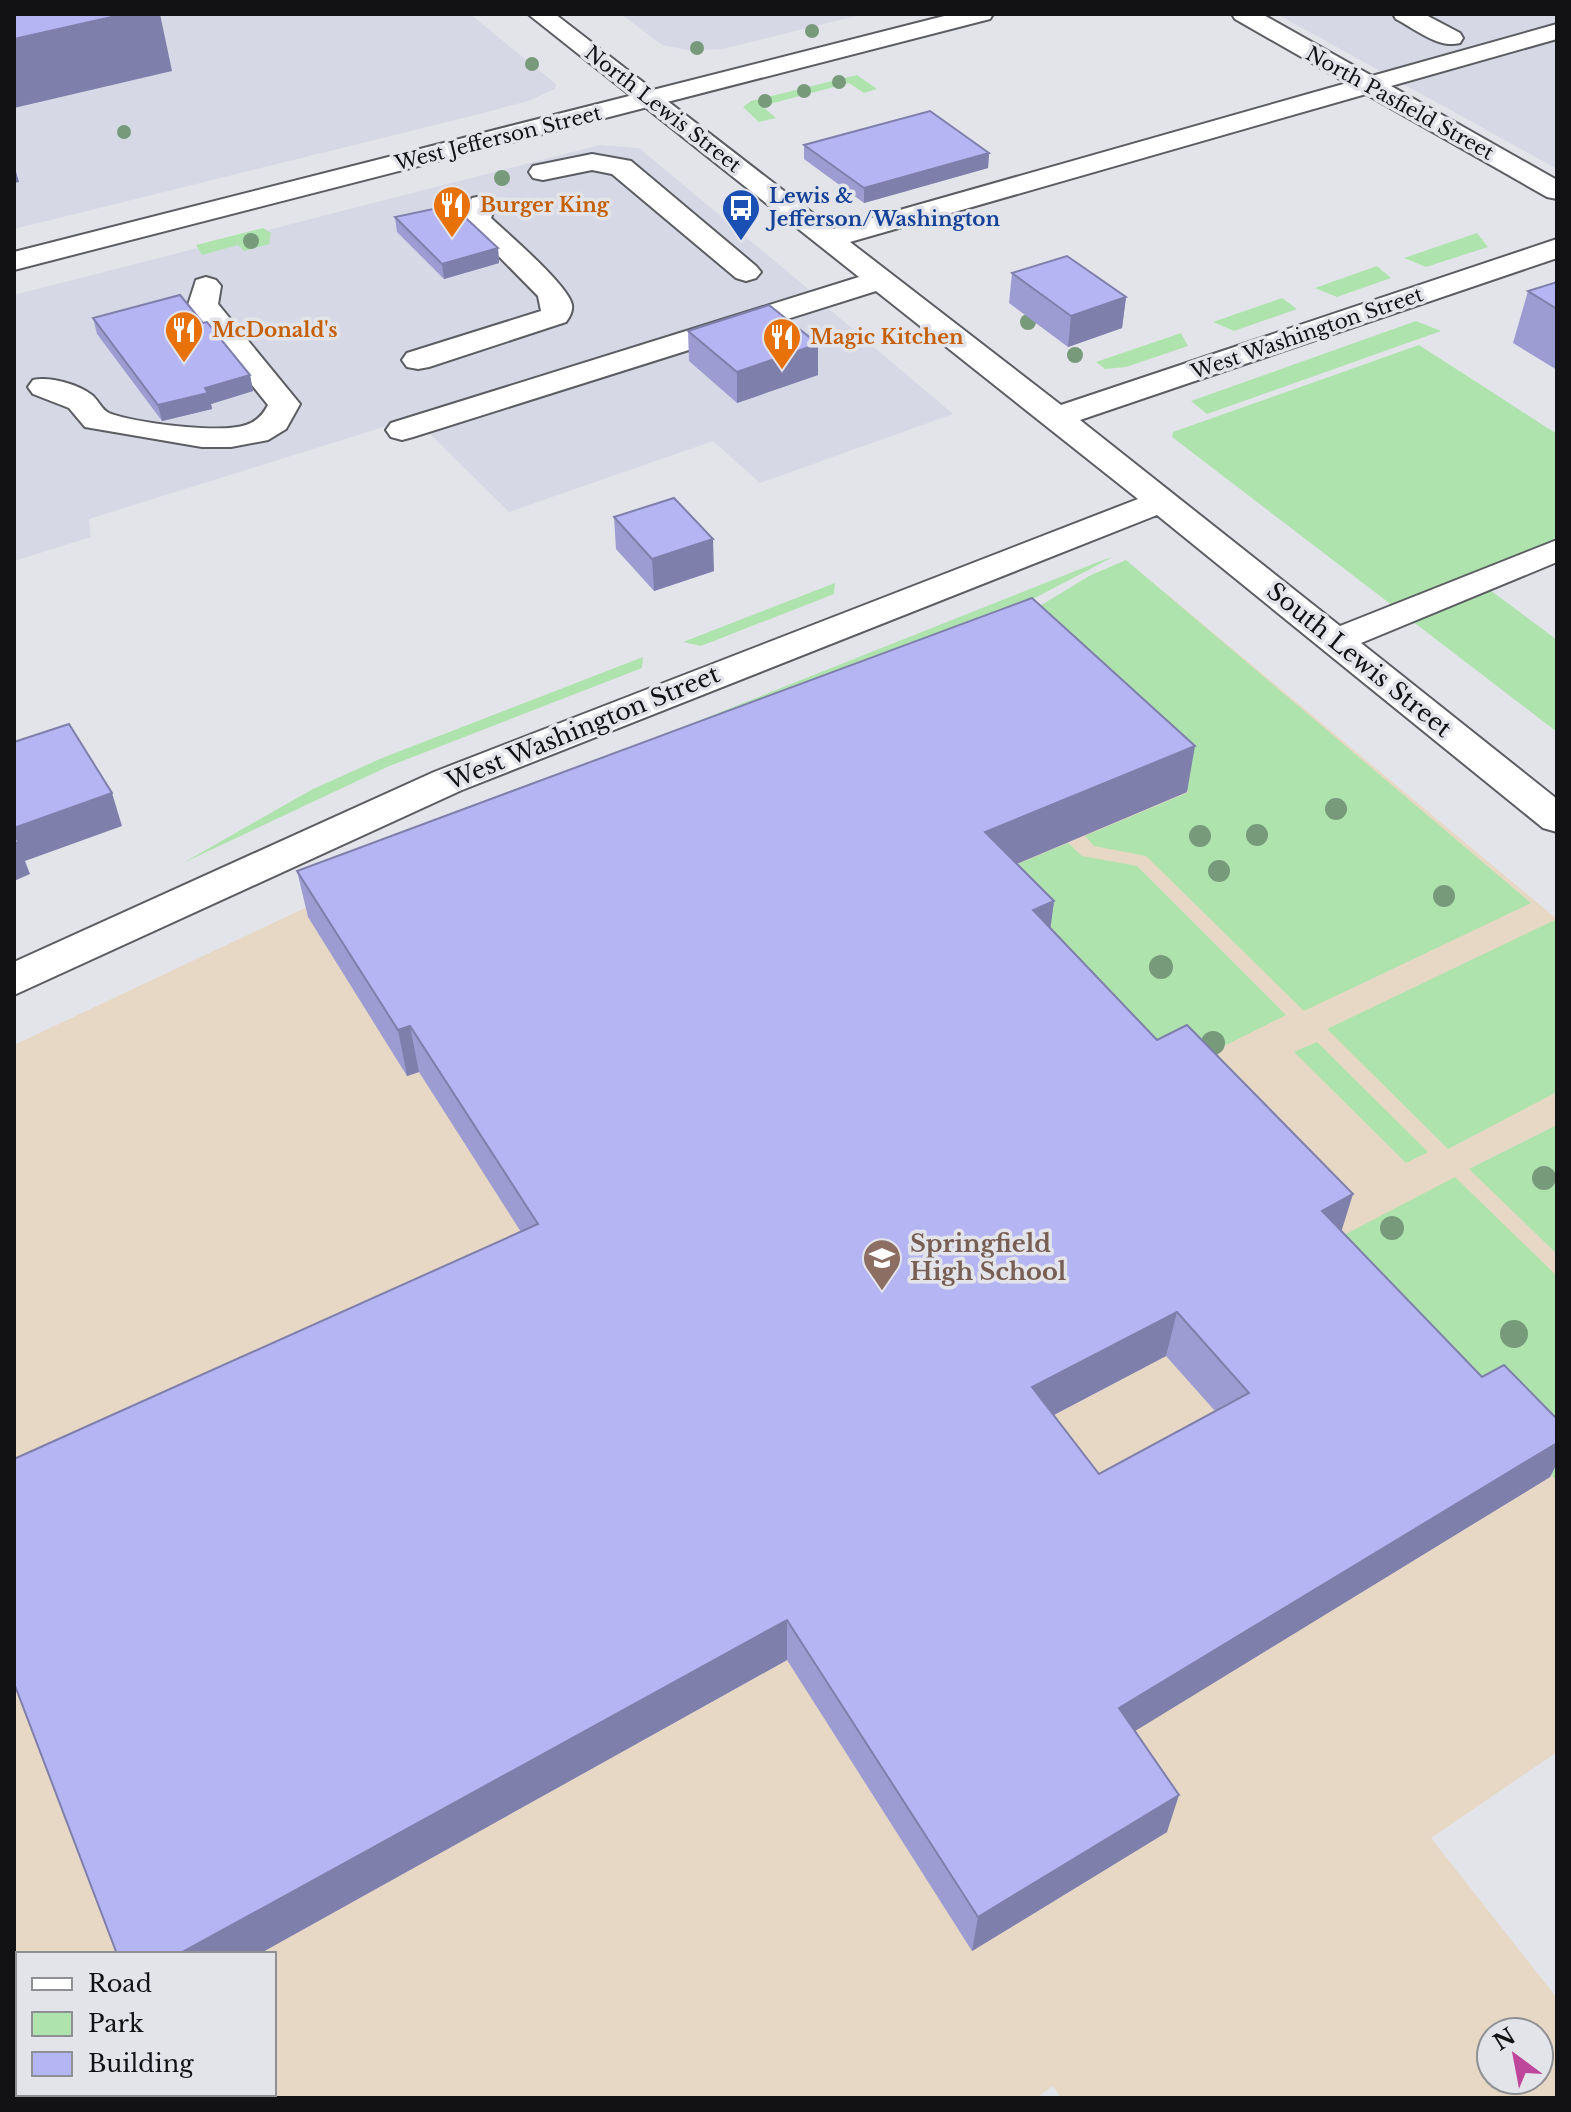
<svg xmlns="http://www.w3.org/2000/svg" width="1571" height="2112" viewBox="0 0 1571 2112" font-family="'Libre Baskerville',serif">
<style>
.built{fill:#d6d8e5}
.education{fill:#e6d8c5;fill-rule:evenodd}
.green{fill:#afe3ad}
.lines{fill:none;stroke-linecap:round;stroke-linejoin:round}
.minor-casing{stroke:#5c5d62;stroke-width:4}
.major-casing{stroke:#5c5d62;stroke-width:4}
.minor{fill:#fff;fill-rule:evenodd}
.major{fill:#fff;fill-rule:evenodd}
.tree{fill:#779a7b}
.wall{fill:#9d9cd2;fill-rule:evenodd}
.shaded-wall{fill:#7f7fab}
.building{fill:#b6b5f4;stroke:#7f7fab;stroke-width:2;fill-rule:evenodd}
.labels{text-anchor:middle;stroke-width:7;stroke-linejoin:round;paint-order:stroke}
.far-street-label{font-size:20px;fill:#121214;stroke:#e3e4ea}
.far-transit-label{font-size:20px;font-weight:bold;fill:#164399;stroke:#e3e4ea;text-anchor:start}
.far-food-label{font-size:20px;font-weight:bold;fill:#c56008;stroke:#e3e4ea;text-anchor:start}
.street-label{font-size:24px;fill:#121214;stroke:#e3e4ea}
.education-label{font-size:24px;font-weight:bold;fill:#785e54;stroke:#e3e4ea;text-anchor:start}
</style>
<rect width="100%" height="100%" fill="#e3e4ea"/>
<path class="built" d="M 14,14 L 470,14 L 556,84 L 555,89 L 528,101 L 483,113 L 14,229 Z
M 621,14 L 864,14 L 722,49 L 692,51 L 662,45 Z
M 1277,14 L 1557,14 L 1557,169 Z
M 600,145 L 639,148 L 813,293 L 89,519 L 91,537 L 14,561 L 14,295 Z
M 823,304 L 953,414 L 760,483 L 713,441 L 509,512 L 427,431 Z"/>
<path class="education" d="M 1139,571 L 1557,919 L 1557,1752 L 1431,1838 L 1557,1998 L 1557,2098 L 1061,2098 L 1053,2086 L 1036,2098 L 33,2098 L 31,2094 L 274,2094 L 274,1954 L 18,1954 L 18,2059 L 14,2049 L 14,1045 L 360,882 ZM 1491,2032 L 1539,2032 L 1539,2080 L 1491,2080 Z"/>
<path class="green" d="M 857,75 L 877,89 L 864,93 L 849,83 L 762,106 L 776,118 L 759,122 L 743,107 L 751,101 Z
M 263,228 L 271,233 L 269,244 L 244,251 L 238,245 L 202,255 L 196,245 Z
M 1477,233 L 1488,247 L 1426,267 L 1404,258 Z
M 1377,266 L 1391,278 L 1337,297 L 1315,288 Z
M 1282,298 L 1297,309 L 1234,331 L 1213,322 Z
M 1416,321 L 1441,331 L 1207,414 L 1191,401 Z
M 1181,333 L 1188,346 L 1126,367 L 1105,369 L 1096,362 Z
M 1419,345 L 1557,434 L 1557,539 L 1393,606 L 1172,437 L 1173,432 Z
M 1113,557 L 1031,600 L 630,748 L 1103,560 Z
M 1126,560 L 1531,903 L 1304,1011 L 1146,856 L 1094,846 L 1085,836 L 1189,792 L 1027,644 L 670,756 L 1043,604 L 1089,576 Z
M 835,583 L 834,594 L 701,646 L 683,642 Z
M 1490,590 L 1557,640 L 1557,732 L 1412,621 Z
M 643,657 L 642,668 L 387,767 L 183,863 L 311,790 L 382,758 Z
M 1068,843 L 1082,856 L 1137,866 L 1286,1015 L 1148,1084 L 982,879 Z
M 1555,920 L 1557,1092 L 1448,1149 L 1327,1029 Z
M 1317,1042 L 1428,1152 L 1406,1163 L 1294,1052 Z
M 1557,1125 L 1557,1254 L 1469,1169 Z
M 1455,1177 L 1557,1276 L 1557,1481 L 1485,1404 L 1340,1237 Z"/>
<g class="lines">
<defs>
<path id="minor" d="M 528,14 L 555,14 L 833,229 L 1347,83 L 1235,19 L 1232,14 L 1262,14 L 1372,76 L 1557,24 L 1557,39 L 1391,86 L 1557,180 L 1557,199 L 1547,197 L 1366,94 L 850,242 L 1061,405 L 1557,239 L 1557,258 L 1080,420 L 1340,626 L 1557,540 L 1557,562 L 1361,643 L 1557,799 L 1557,832 L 1543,828 L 1157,515 L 462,790 L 14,995 L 14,962 L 434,772 L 1138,499 L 876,291 L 413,437 L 402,440 L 391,437 L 386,430 L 391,423 L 859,277 Z
M 1393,14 L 1424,14 L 1460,33 L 1463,38 L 1460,43 C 1439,49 1415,29 1396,19 Z
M 592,154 L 631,161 L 756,266 L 761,272 L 756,278 L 746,281 L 736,278 L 612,174 L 592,170 L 543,180 L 533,178 L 529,172 L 533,166 Z
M 482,196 L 492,198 L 496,204 L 491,218 C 507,233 569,286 572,305 C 573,311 569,318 566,322 L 429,367 L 418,369 L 407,367 L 402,360 L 407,353 L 541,311 L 538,296 L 462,219 L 472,198 Z
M 206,277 L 216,280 L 221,286 L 218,304 L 300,404 L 286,429 L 268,440 L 231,447 L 202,447 L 85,427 L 69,408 L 33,394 L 28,387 L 33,380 C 49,376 78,384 92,395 C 98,400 102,410 109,413 C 134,423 221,434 246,425 C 257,421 263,415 268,405 L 188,305 L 196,280 Z"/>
<path id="major" d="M 952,14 L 993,14 L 990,19 L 14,270 L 14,252 Z"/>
</defs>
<use href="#minor" class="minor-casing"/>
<use href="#major" class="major-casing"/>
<use href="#minor" class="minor"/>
<use href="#major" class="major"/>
</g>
<g class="tree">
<circle cx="812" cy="31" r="7"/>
<circle cx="697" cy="48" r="7"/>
<circle cx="532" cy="64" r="7"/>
<circle cx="839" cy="82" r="7"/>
<circle cx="804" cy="91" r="7"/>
<circle cx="765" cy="101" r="7"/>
<circle cx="124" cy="132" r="7"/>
<circle cx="502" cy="178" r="8"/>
<circle cx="251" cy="241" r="8"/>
<circle cx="1028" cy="322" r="8"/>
<circle cx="1075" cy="355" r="8"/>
<circle cx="1336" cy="809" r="11"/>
<circle cx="1257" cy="835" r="11"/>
<circle cx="1200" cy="836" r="11"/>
<circle cx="1219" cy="871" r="11"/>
<circle cx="1444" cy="896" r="11"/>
<circle cx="1161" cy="967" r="12"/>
<circle cx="1213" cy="1043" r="12"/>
<circle cx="1544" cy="1178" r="12"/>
<circle cx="1392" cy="1228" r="12"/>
<circle cx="1514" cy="1334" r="14"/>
</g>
<path class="wall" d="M 804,145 L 989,153 L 988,168 L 864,203 L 804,159 Z
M 395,217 L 498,248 L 499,263 L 444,279 L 397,232 Z
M 1012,273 L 1126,297 L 1122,328 L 1068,347 L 1009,303 Z
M 1557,282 L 1557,370 L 1513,343 L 1528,291 Z
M 93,318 L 203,323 L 250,375 L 253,391 L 211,404 L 212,409 L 162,421 L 97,334 Z
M 688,331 L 818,344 L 818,375 L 737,403 L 689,361 Z
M 614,517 L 714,571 L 654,591 L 616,549 Z
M 1187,792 L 1016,864 L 1054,901 L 1050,928 L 1482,1377 L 1557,1419 L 1557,1463 L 1550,1477 L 1134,1731 L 1167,1832 L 972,1951 L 787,1660 L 259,1954 L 117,1954 L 521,1232 L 419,1072 L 407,1076 L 308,917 L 297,871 ZM 1166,1356 L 1215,1411 L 1099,1474 L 1054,1415 Z"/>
<path class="shaded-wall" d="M 125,14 L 160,14 L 172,71 L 14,108 L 14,39 Z
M 989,153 L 988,168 L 864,203 L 864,188 Z
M 14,165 L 19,182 L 14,183 Z
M 498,248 L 499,263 L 444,279 L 442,264 Z
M 1126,297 L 1122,328 L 1068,347 L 1071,316 Z
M 818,344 L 818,375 L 737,403 L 737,372 Z
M 250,375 L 253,391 L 211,404 L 212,409 L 162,421 L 158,405 L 205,388 Z
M 713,539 L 714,571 L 654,591 L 652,559 Z
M 1195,746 L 1187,792 L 981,879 L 985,832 Z
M 112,793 L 122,826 L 25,861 L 30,874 L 14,881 L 14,828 Z
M 1054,901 L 1048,947 L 1033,910 Z
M 410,1026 L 419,1072 L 407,1076 L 398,1030 Z
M 1353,1194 L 1339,1239 L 1322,1211 Z
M 1177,1312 L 1166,1356 L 1025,1430 L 1032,1387 Z
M 1557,1443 L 1557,1463 L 1550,1477 L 1109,1747 L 1119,1708 Z
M 787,1620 L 787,1660 L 259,1954 L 179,1954 Z
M 1179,1795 L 1167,1832 L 972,1951 L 978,1917 Z"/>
<path class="building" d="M 14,14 L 125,14 L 14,39 Z
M 930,111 L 989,153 L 864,188 L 804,145 Z
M 452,205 L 498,248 L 442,264 L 395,217 Z
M 1067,256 L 1126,297 L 1071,316 L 1012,273 Z
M 1557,282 L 1557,309 L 1528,291 Z
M 180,295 L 203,323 L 207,322 L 250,375 L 205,388 L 208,393 L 158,405 L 93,318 Z
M 769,305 L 818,344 L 737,372 L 688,331 Z
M 674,498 L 713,539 L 652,559 L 614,517 Z
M 1032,598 L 1195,746 L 985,832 L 1054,901 L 1033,910 L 1157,1040 L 1187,1025 L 1353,1194 L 1322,1211 L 1482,1377 L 1504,1365 L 1557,1419 L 1557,1443 L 1119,1708 L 1179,1795 L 978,1917 L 787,1620 L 179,1954 L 117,1954 L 14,1683 L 14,1459 L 538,1224 L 410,1026 L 398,1030 L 297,871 ZM 1177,1312 L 1249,1393 L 1099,1474 L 1032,1387 Z
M 69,724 L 112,793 L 14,828 L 14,742 Z
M 14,835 L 19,842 L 14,844 Z"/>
<defs>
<symbol id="restaurant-pin" viewBox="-11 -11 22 30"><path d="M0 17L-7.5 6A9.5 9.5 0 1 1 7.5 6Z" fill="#e8710a" stroke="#e3e4ea"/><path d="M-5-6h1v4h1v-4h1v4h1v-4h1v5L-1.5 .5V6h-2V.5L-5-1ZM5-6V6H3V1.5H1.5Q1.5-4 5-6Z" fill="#fff"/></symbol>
<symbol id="bus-pin" viewBox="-11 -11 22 30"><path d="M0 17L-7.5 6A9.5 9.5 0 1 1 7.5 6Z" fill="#1a4fb4" stroke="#e3e4ea"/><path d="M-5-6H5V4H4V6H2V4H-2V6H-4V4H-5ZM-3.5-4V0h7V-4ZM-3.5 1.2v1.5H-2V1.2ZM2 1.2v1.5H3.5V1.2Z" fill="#fff"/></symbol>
<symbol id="school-pin" viewBox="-11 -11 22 30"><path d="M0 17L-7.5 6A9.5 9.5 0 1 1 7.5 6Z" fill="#8d6e63" stroke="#e3e4ea"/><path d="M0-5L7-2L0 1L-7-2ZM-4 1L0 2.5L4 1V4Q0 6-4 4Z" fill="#fff"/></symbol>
</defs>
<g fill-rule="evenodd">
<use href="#restaurant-pin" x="430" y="183" width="44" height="60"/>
<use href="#bus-pin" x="719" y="186" width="44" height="60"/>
<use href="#restaurant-pin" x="162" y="308" width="44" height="60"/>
<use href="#restaurant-pin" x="760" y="315" width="44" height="60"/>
<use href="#school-pin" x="860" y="1236" width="44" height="60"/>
</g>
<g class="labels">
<g class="far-street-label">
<text transform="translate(1400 103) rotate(29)" y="7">North Pasfield Street</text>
<text transform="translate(663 109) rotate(38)" y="7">North Lewis Street</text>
<text transform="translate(498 138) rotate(-14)" y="7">West Jefferson Street</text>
<text transform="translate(1307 333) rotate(-19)" y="7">West Washington Street</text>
</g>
<g class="far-transit-label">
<text x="769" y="203">Lewis &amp;<tspan x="769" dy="23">Jefferson/Washington</tspan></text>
</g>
<g class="far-food-label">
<text x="480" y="212">Burger King</text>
<text x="212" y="337">McDonald's</text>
<text x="810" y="344">Magic Kitchen</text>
</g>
<g class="street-label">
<text transform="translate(1359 660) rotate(39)" y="8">South Lewis Street</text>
<text transform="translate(583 728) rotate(-22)" y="8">West Washington Street</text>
</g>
<g class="education-label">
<text x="910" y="1252">Springfield<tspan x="910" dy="28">High School</tspan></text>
</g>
</g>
<rect width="1571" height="2112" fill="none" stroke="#121214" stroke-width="32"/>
<rect x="16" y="1952" width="260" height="144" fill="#e3e4ea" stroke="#8f9094" stroke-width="2"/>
<rect x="32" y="1978" width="40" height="12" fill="#ffffff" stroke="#8f9094" stroke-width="2"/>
<text x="88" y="1992" font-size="24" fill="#121214">Road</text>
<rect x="32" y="2012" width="40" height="24" fill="#afe3ad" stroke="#8f9094" stroke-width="2"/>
<text x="88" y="2032" font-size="24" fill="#121214">Park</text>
<rect x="32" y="2052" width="40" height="24" fill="#b6b5f4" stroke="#8f9094" stroke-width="2"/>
<text x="88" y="2072" font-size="24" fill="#121214">Building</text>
<g transform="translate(1515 2056) rotate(328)"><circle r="38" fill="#e3e4ea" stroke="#8f9094" stroke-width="2"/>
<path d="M0-6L14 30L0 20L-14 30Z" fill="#be469b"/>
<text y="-12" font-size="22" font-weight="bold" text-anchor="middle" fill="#121214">N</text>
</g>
</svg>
